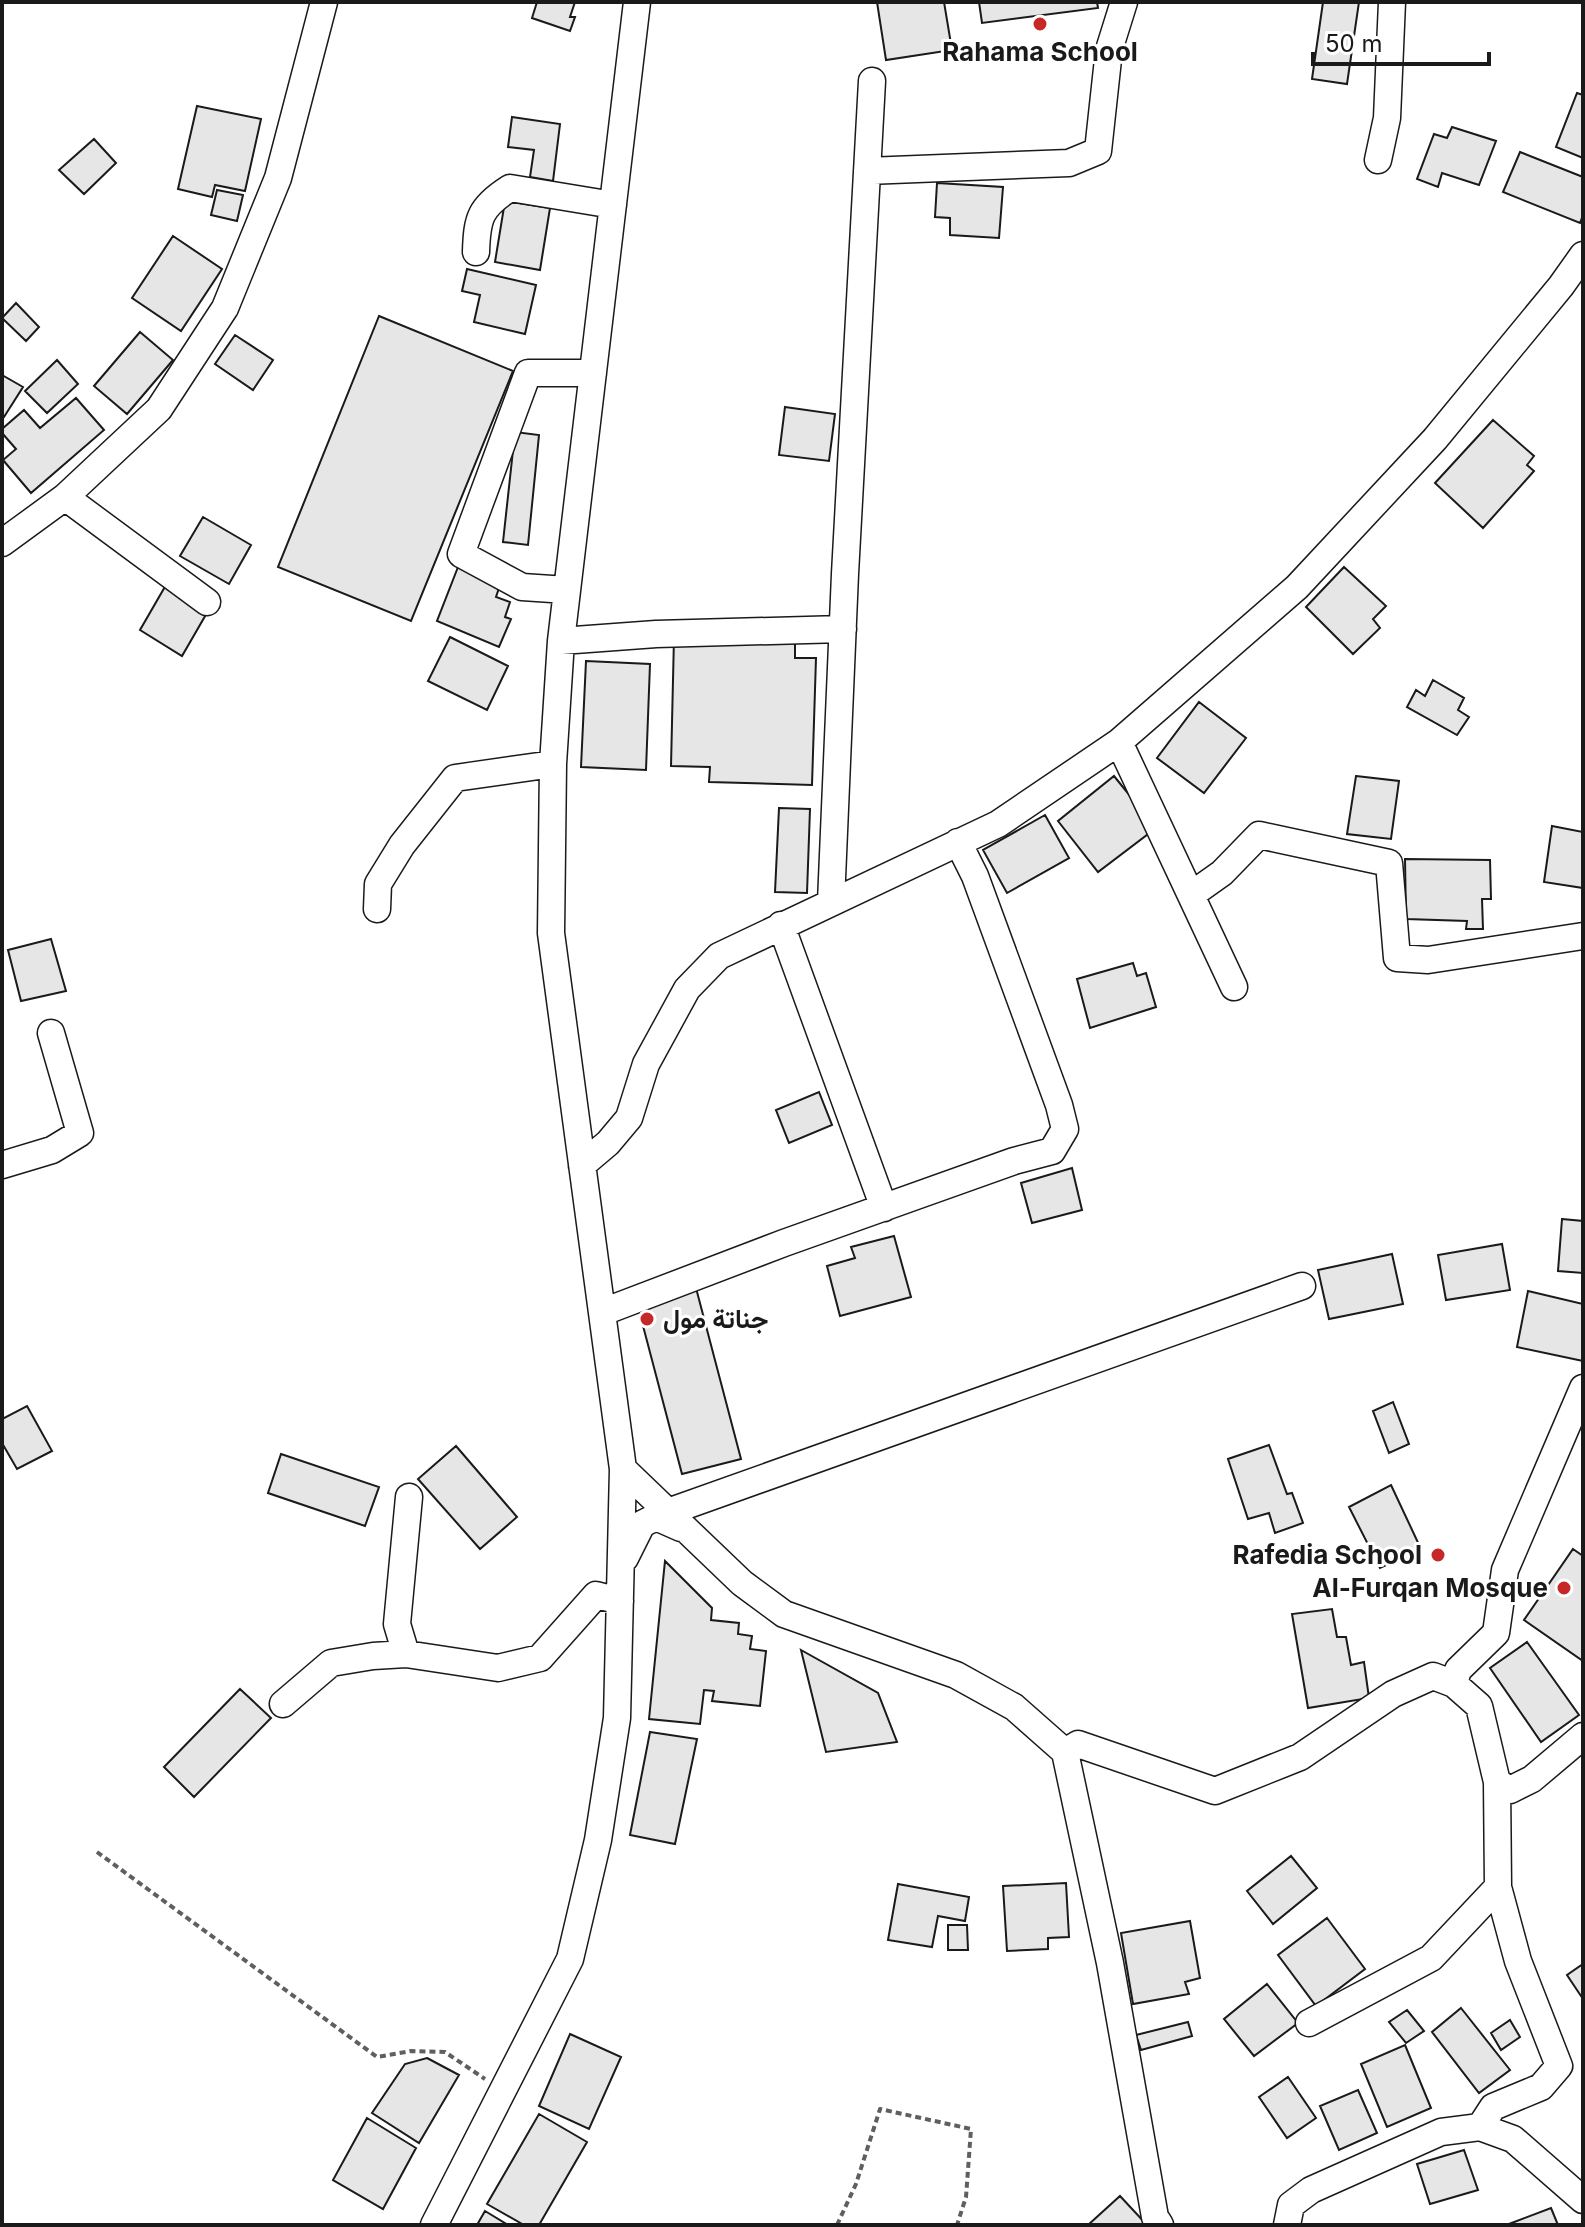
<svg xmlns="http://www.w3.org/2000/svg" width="1585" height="2227" viewBox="0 0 1585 2227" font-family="Inter,Vazirmatn,sans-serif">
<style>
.building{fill:#e6e6e6;stroke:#1a1a1a;stroke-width:2}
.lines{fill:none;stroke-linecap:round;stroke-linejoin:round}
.minor-casing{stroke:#1a1a1a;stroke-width:29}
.path{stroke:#5f5f5f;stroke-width:4;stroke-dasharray:6 4;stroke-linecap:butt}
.minor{stroke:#fff;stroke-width:26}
.poi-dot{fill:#c62828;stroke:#fff;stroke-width:3}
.labels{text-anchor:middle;stroke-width:6;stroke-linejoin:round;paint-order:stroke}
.poi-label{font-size:26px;font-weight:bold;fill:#1a1a1a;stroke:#fff;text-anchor:end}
</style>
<rect width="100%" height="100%" fill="#fff"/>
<path class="building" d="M 537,2 L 575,2 L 570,17 L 575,17 L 570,31 L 532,18 Z
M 877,2 L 944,2 L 952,50 L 886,60 Z
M 979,2 L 1097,2 L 1098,8 L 982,23 Z
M 1323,2 L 1359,2 L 1347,84 L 1312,79 Z
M 1577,93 L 1583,95 L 1583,158 L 1556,147 Z
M 197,106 L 261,119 L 245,191 L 215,185 L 212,197 L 178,189 Z
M 512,117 L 560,124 L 553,181 L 530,177 L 534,150 L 508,147 Z
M 1452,127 L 1496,141 L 1479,185 L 1442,173 L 1438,187 L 1417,179 L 1434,134 L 1447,138 Z
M 94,139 L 116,163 L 84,194 L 59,170 Z
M 1520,152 L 1583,177 L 1583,215 L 1580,223 L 1503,192 Z
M 937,183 L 1003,187 L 999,238 L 950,235 L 950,218 L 935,217 Z
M 217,190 L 243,195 L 237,221 L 211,215 Z
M 505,201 L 550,208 L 540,270 L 495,262 Z
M 173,236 L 222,269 L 181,331 L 132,298 Z
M 467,269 L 536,285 L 525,334 L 474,322 L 480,295 L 462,291 Z
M 16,303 L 39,327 L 26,341 L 2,318 Z
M 379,316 L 513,371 L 411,621 L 278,567 Z
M 140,332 L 173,360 L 127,414 L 94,386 Z
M 235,335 L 273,360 L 253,390 L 215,364 Z
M 57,360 L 78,384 L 47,413 L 25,391 Z
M 2,375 L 23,387 L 4,417 L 2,416 Z
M 76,398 L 104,430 L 31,493 L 3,460 L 16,449 L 2,433 L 2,429 L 24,410 L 40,428 Z
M 785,407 L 835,414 L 829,461 L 779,455 Z
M 1493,420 L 1534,456 L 1527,465 L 1534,471 L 1483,528 L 1435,483 Z
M 515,432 L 539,435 L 528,545 L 503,542 Z
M 203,517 L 251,545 L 229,584 L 180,556 Z
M 458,567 L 500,585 L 496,597 L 510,602 L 505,617 L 511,619 L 499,647 L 437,621 Z
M 1344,567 L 1386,606 L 1373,619 L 1380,628 L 1353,654 L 1306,607 Z
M 166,585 L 208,611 L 182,656 L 140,630 Z
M 450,637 L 508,666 L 487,710 L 428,681 Z
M 674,637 L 795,640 L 795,658 L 816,658 L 812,785 L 709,782 L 710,767 L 671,766 Z
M 586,661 L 650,664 L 646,770 L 581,767 Z
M 1433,680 L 1464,698 L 1458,710 L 1469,717 L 1457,735 L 1407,707 L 1416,690 L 1425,696 Z
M 1199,702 L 1246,738 L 1204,793 L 1157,758 Z
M 1114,776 L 1156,828 L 1098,872 L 1058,821 Z
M 1356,776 L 1399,781 L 1391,839 L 1347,834 Z
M 779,808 L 810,809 L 807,893 L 775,892 Z
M 1045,815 L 1069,858 L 1007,893 L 983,850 Z
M 1552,826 L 1583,832 L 1583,888 L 1544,882 Z
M 1405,859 L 1490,860 L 1491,899 L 1482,899 L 1483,929 L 1466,929 L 1467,921 L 1406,919 Z
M 51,939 L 66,991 L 21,1001 L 8,950 Z
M 1133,963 L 1137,976 L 1146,973 L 1156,1007 L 1090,1028 L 1077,979 Z
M 819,1092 L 832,1125 L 789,1143 L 776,1110 Z
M 1072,1168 L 1082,1210 L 1032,1223 L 1021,1183 Z
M 1562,1219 L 1583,1221 L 1583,1273 L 1558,1271 Z
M 894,1236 L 911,1297 L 840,1316 L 827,1266 L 855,1258 L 851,1247 Z
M 1502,1244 L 1510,1290 L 1446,1300 L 1438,1255 Z
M 1392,1254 L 1403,1304 L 1329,1319 L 1318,1270 Z
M 696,1288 L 741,1459 L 682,1474 L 637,1303 Z
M 1528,1291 L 1583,1304 L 1583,1361 L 1517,1347 Z
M 1393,1402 L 1409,1444 L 1389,1453 L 1373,1411 Z
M 27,1406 L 52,1451 L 17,1469 L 2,1443 L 2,1419 Z
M 1269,1445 L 1287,1494 L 1292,1493 L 1303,1523 L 1275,1533 L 1269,1513 L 1248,1519 L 1228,1459 Z
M 456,1446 L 517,1517 L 480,1549 L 418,1479 Z
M 281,1454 L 379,1487 L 365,1526 L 268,1493 Z
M 1391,1485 L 1421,1549 L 1380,1568 L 1349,1507 Z
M 1573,1549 L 1583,1556 L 1583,1661 L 1524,1620 Z
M 665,1561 L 712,1608 L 711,1620 L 739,1623 L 738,1634 L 752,1636 L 750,1649 L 766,1651 L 760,1706 L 712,1701 L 714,1691 L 704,1690 L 700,1724 L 649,1719 Z
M 1332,1609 L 1337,1637 L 1346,1637 L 1351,1665 L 1364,1662 L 1369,1698 L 1308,1708 L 1292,1614 Z
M 1527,1642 L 1579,1715 L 1541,1742 L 1490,1668 Z
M 801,1650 L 878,1693 L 897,1742 L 826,1752 Z
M 240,1689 L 271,1718 L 194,1797 L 164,1767 Z
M 650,1732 L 697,1739 L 675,1844 L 630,1835 Z
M 1291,1856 L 1317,1888 L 1273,1924 L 1247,1891 Z
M 1066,1883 L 1069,1937 L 1048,1938 L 1048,1949 L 1007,1951 L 1003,1886 Z
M 898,1884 L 969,1897 L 965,1921 L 938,1916 L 932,1947 L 888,1940 Z
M 1327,1918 L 1365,1969 L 1316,2006 L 1278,1955 Z
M 1190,1921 L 1200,1978 L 1185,1982 L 1189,1994 L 1133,2004 L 1121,1933 Z
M 948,1925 L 967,1925 L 968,1950 L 948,1950 Z
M 1583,1964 L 1583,1999 L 1567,1975 Z
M 1267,1984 L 1298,2023 L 1254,2056 L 1224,2019 Z
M 1461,2008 L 1510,2070 L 1479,2093 L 1432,2032 Z
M 1407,2010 L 1424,2031 L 1406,2043 L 1389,2022 Z
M 1510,2020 L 1520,2037 L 1501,2050 L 1491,2033 Z
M 1188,2022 L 1192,2036 L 1141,2050 L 1136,2035 Z
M 570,2034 L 621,2057 L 589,2129 L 539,2106 Z
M 1405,2045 L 1431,2108 L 1387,2127 L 1361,2064 Z
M 427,2058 L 459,2075 L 419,2143 L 372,2113 L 405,2064 Z
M 1288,2077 L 1316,2118 L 1287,2138 L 1259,2097 Z
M 1358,2090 L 1377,2133 L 1339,2150 L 1320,2106 Z
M 539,2114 L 587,2142 L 539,2225 L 524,2225 L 487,2204 Z
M 367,2118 L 416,2148 L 383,2209 L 333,2180 Z
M 1464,2150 L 1478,2190 L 1430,2204 L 1417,2164 Z
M 1120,2196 L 1147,2225 L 1088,2225 Z
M 1551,2208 L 1558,2225 L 1510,2225 L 1509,2224 Z
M 485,2211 L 508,2225 L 477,2225 Z"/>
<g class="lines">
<defs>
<path id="minor" d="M 1378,160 L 1387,118 L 1392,2
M 867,171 L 1069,163 L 1098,151 L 1109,50 L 1124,2
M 476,252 C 477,218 480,207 510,188 L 613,205
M 65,497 L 207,602
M 2,543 L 65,497 L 159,409 L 225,308 L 278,178 L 324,2
M 567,590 L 522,587 L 461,554 L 528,373 L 593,373
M 561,641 L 656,634 L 843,629
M 1119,742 L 1234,987
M 1191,895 L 1222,873 L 1259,835 L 1389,863 L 1397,958 L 1428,960 L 1583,936
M 831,902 L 845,574 L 872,81
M 377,909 L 378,884 L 402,845 L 455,778 L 553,764
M 781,925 L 884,1208
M 2,1165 L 52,1150 L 80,1133 L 51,1033
M 582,1165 L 608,1143 L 629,1118 L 646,1064 L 687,989 L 719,956 L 998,824 L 1119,742 L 1297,587 L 1435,439 L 1561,286 L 1583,255
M 603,1312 L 784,1243 L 1014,1161 L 1052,1151 L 1065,1129 L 1059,1105 L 975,876 L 958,842
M 623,1469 L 742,1583 L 784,1614 L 956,1675 L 1014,1707 L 1065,1752 L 1110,1963 L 1155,2217 L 1160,2225
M 668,1512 L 1302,1286
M 625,1558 L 642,1524 L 656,1517 L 681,1528
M 406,1654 L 397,1624 L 409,1497
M 1454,1684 L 1458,1670 L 1496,1633 L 1505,1570 L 1583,1388
M 283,1704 L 331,1663 L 373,1656 L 406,1654 L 498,1668 L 540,1658 L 596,1595 L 620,1601
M 1065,1752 L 1078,1744 L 1215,1791 L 1300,1757 L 1393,1694 L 1433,1676 L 1454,1684 L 1479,1706 L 1497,1782 L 1510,1790 L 1532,1779 L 1583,1736
M 1309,2023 L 1431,1958 L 1498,1887
M 1480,2127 L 1493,2107 L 1541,2087 L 1559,2066 L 1518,1961 L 1498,1887 L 1497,1782
M 434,2225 L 570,1959 L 598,1840 L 617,1718 L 623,1469 L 551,933 L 553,764 L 561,641 L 637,2
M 1287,2225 L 1291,2205 L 1311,2190 L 1441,2132 L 1480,2127 L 1513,2139 L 1583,2200"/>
</defs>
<use href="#minor" class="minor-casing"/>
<path class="path" d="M 97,1852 L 377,2057 L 411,2051 L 445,2052 L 485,2079
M 837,2225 L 856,2184 L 880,2109 L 971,2129 L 966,2197 L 957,2225"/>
<use href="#minor" class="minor"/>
</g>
<g class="poi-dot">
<circle cx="1040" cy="24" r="8"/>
<circle cx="647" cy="1319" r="8"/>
<circle cx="1438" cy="1555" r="8"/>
<circle cx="1564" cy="1588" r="8"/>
</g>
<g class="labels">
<g class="poi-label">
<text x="1040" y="61" text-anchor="middle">Rahama School</text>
<text x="663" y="1328" text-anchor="start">جناتة مول</text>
<text x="1422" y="1564">Rafedia School</text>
<text x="1548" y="1597">Al-Furqan Mosque</text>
</g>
</g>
<rect width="1585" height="2227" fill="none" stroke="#1a1a1a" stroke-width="8"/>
<path d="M1313 52v12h176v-12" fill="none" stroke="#1a1a1a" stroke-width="4"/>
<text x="1325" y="52" font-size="24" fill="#1a1a1a" stroke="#ffffff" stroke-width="6" paint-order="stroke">50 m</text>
</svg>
